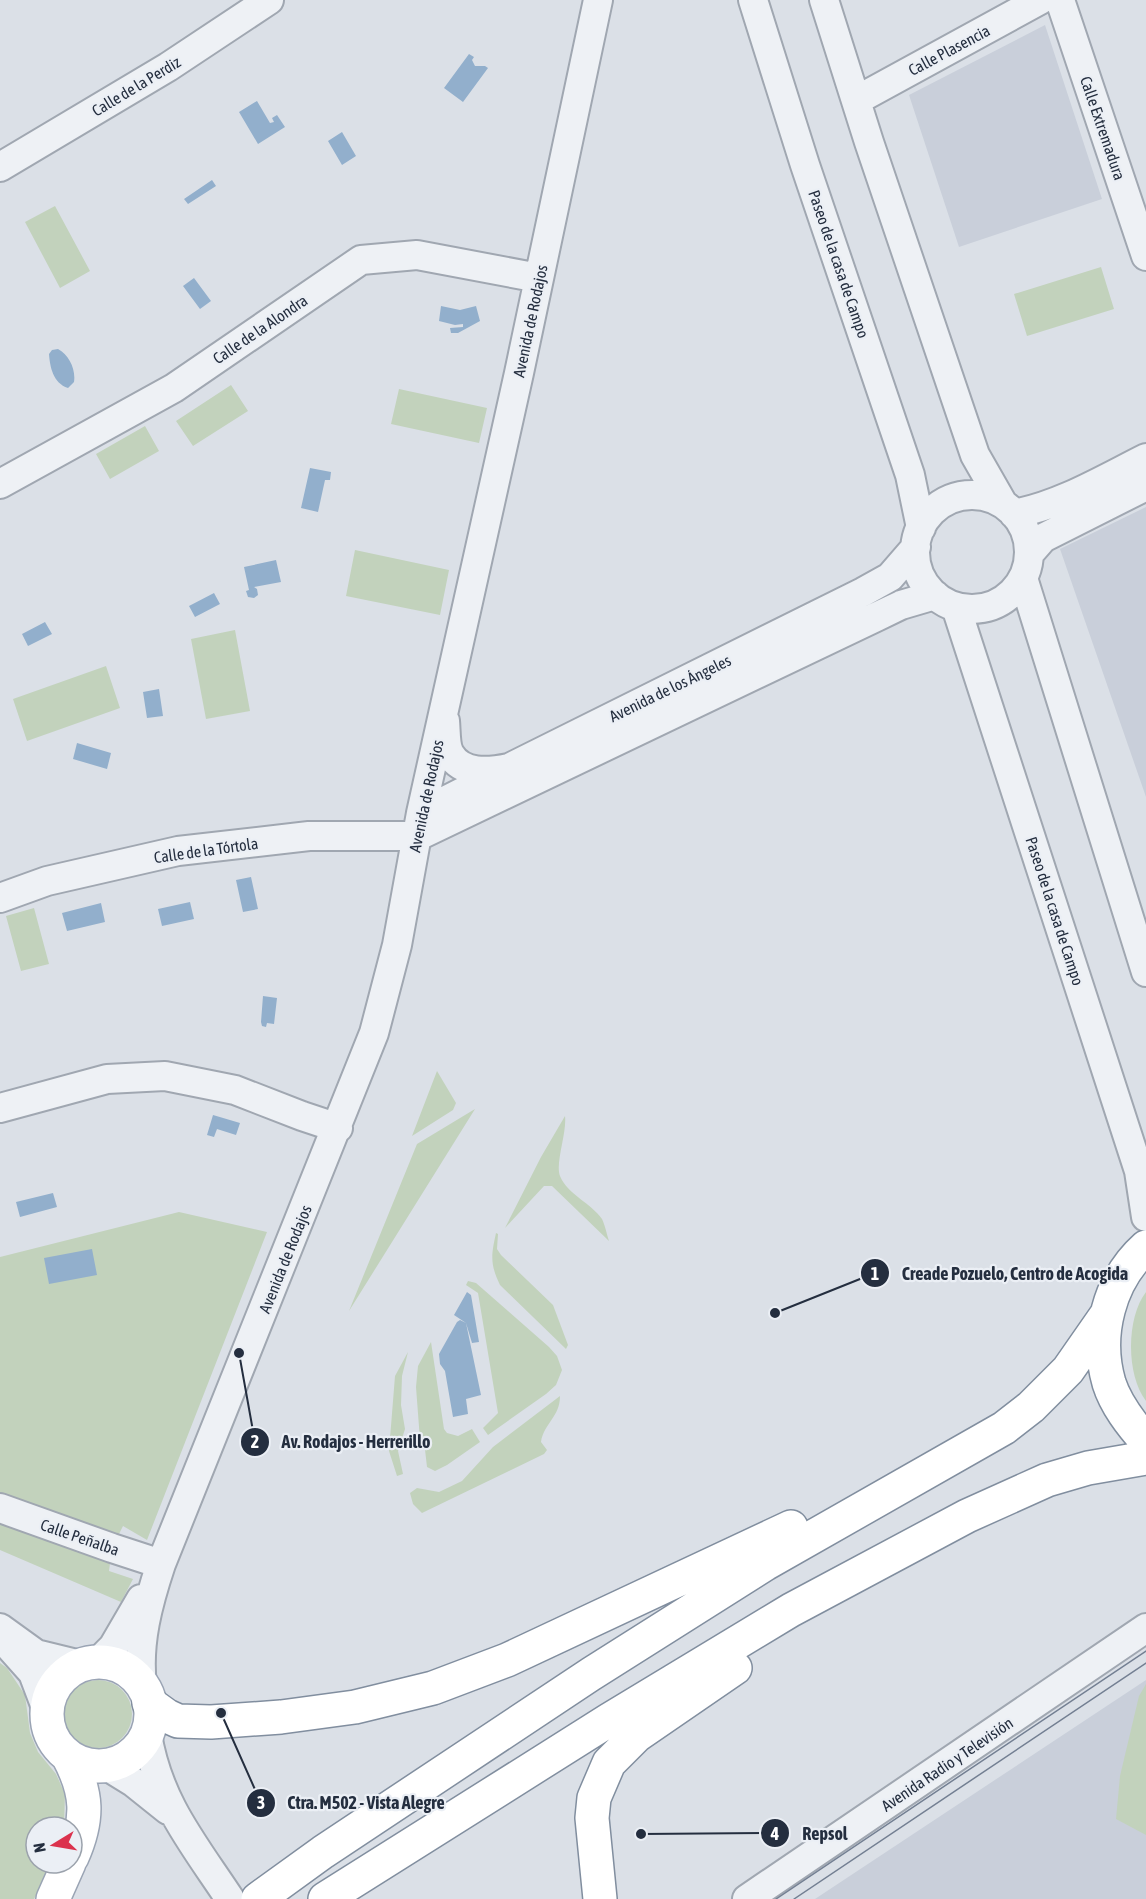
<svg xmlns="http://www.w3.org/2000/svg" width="1146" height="1899" viewBox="0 0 1146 1899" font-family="'Asap Condensed',sans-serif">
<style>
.built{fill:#c9cfda}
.green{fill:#c2d2bc}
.water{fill:#92afcc}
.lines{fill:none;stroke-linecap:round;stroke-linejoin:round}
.minor-casing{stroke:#a0a7b1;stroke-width:32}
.major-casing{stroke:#9aa4b4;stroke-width:36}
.highway-casing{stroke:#818e9f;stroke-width:36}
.minor{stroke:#eef1f5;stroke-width:28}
.major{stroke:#fff;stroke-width:33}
.highway{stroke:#fff;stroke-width:33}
.tram{stroke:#737f92;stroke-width:1.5}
.labels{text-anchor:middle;stroke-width:4.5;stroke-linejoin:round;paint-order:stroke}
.street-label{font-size:16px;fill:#242e3f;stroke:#ebeff5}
.leader{fill:none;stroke:#242e3f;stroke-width:2}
.callout-dot{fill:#242e3f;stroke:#ebeff5;stroke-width:2}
.mark-label{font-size:18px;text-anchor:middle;font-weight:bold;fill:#fff}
.callout-label{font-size:18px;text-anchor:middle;font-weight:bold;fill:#242e3f;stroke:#ebeff5;stroke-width:4.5;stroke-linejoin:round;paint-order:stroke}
</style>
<rect width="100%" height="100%" fill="#dbe0e7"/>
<path class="built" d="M 1045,25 L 1102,199 L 959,247 L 909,95 Z
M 1146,507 L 1146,797 L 1060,549 Z
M 1146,1680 L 1146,1899 L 815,1899 Z"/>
<path class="green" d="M 55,206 L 90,271 L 60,288 L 25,222 Z
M 1101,267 L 1114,309 L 1027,336 L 1014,294 Z
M 231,385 L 248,411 L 193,446 L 176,421 Z
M 399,389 L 487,408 L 479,443 L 391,424 Z
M 145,426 L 159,451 L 110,479 L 96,454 Z
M 355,550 L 449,570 L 440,615 L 346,596 Z
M 235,630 L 250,711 L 206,719 L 191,639 Z
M 106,666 L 120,708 L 27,741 L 13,699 Z
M 34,908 L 49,964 L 21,971 L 6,916 Z
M 437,1071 L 456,1103 L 453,1110 L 412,1136 Z
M 475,1109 L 349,1311 L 417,1144 Z
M 565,1116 C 567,1133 555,1163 560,1176 C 567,1194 591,1203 602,1219 C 605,1225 607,1235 609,1241 L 552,1186 L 544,1186 L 505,1228 L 541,1157 Z
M 179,1212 L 267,1232 L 147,1540 L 123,1526 L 112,1548 L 109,1571 L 133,1579 L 121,1602 L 0,1550 L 0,1257 Z
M 496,1233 L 498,1234 L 497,1249 L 501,1255 L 553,1305 L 568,1345 L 566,1349 L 500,1285 C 490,1264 491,1256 496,1233 Z
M 468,1281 L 476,1283 L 549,1347 L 557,1356 L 562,1370 L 556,1385 L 546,1394 L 488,1435 L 483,1428 L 498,1413 L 478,1293 L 466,1285 Z
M 1146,1292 L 1146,1401 C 1126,1375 1126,1318 1146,1292 Z
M 431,1342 L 444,1429 L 447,1433 L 458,1436 L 472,1429 L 480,1442 L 447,1465 L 435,1471 L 427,1467 L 424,1441 L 420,1440 L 416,1387 L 418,1366 Z
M 408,1352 L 402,1376 L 401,1405 L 405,1429 L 398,1451 L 403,1474 L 397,1476 L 389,1451 L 395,1376 Z
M 560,1396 C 560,1417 544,1423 541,1442 L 547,1450 L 544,1454 L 422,1513 L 413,1504 L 410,1493 L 417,1488 L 439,1492 L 462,1481 L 493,1447 Z
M 0,1663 L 7,1668 L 25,1695 L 30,1733 L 38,1752 L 56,1774 L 65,1794 L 64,1827 L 36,1827 L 36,1863 L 53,1863 L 34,1899 L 0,1899 Z
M64 1714a34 34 0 1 1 68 0a34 34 0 1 1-68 0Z
M 1146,1684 L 1146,1835 L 1116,1819 L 1120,1776 L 1139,1696 Z"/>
<path class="water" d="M 469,54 L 474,57 L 472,60 L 475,66 L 485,66 L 488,68 L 463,102 L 444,88 Z
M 257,101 L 270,123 L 274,122 L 272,118 L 277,115 L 285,127 L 258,144 L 239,112 Z
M 342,132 L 356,156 L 342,165 L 328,141 Z
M 212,180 L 216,186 L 188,204 L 184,199 Z
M 194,278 L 211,301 L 200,309 L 183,286 Z
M 441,306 L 460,310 L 476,306 L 480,321 L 458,333 L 451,333 L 450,328 L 463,327 L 463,324 L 455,325 L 439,321 Z
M 58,349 C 69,355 76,369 74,382 L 68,388 C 53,383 50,367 49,354 L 52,350 Z
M 310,468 L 331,472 L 330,480 L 325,480 L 318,512 L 301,508 Z
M 276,560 L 281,582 L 254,587 L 257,589 L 258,595 L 254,598 L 248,597 L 246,591 L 249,590 L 244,567 Z
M 214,593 L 220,604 L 195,617 L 189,606 Z
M 45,622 L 52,634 L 28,646 L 22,634 Z
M 159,689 L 163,716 L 147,718 L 143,692 Z
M 77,743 L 111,753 L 107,769 L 73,759 Z
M 251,877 L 258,909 L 243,912 L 236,880 Z
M 190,902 L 194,919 L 162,926 L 158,909 Z
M 101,903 L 105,922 L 67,931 L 62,913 Z
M 263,996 L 277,998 L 274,1024 L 267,1023 L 266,1027 L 262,1026 L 261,1022 Z
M 213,1115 L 240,1123 L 236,1135 L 217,1129 L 214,1137 L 207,1135 Z
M 53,1193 L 57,1207 L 20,1217 L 16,1202 Z
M 92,1249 L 97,1275 L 49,1284 L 44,1258 Z
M 467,1292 L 471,1295 L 479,1342 L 472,1343 L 466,1323 L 481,1395 L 466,1399 L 468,1414 L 453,1417 L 445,1371 L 440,1364 L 439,1354 L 457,1322 L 460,1320 L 466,1323 L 454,1315 Z"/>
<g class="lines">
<defs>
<path id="minor" d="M 753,0 L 805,165 L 910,475 L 921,528
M 824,0 L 869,142 L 975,455 L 1003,504
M 1060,0 L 1146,256
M 857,100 L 1040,0
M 0,167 L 168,67 L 269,0
M 0,484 L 174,388 L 361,260 L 417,255 L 539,278
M915 552a57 57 0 1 1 114 0a57 57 0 1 1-114 0Z
M 1014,514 C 1061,505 1104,479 1146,458
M 1029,554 L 1043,538 L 1146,486
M 1023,578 L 1146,972
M 956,607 L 1139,1171 L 1146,1217
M 445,721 C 446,730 445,746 450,754 C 462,775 489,772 509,768 L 863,592 L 890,577 L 916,547
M 421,813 L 502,772
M 0,898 L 47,881 L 178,851 L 309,836 L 418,836 L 876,617 L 901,605 L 935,595
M 0,1108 L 107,1079 L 165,1076 L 235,1090 L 302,1116 L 338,1128
M 0,1508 L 112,1548 L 161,1564
M 0,1628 L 36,1654 L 81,1665
M 8,1645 L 33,1673 L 47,1710
M 98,1662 L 113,1647 L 141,1599
M 142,1685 C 137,1643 148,1603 161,1564 L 374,1033 L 397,945 L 421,813 L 519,373 L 598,0
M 147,1734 C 158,1802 193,1843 230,1899
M 107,1766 L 133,1782 L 168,1810
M 747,1899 L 1146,1628"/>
<path id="major" d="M47 1714a52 52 0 1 1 104 0a52 52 0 1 1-104 0Z
M 68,1756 C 88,1793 89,1819 72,1857
M 53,1899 L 69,1863"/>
<path id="highway" d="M 1146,1247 C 1109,1280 1095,1335 1109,1383 C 1116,1405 1131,1424 1146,1441
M 149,1703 L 167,1716 L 178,1721 L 211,1722 L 281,1717 L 355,1707 L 433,1688 L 507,1660 L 791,1527
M 258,1899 L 323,1852 L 591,1674 L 765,1564 L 1004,1428 L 1031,1407 L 1068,1370 L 1107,1314
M 325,1899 L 609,1720 L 791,1610 L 967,1516 L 1047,1480 L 1088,1468 L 1146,1458
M 600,1899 L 592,1818 L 594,1798 L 609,1763 L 636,1736 L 735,1668"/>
</defs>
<use href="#minor" class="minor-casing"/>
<use href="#major" class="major-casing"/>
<use href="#highway" class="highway-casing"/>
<use href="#minor" class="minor"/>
<use href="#major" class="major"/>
<use href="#highway" class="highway"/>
<path class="tram" d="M 776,1899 L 1146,1651
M 794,1899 L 1146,1663"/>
</g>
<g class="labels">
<g class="street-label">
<text transform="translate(949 50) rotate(-28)" y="6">Calle Plasencia</text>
<text transform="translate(136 86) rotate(-31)" y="6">Calle de la Perdiz</text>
<text transform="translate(1103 128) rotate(71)" y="6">Calle Extremadura</text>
<text transform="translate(839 264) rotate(71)" y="6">Paseo de la casa de Campo</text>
<text transform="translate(530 321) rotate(-78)" y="6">Avenida de Rodajos</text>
<text transform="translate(260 329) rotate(-34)" y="6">Calle de la Alondra</text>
<text transform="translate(670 688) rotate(-26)" y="6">Avenida de los Ángeles</text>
<text transform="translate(426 796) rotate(-78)" y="6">Avenida de Rodajos</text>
<text transform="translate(206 850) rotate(-8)" y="6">Calle de la Tórtola</text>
<text transform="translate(1055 911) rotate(72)" y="6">Paseo de la casa de Campo</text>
<text transform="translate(285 1259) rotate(-68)" y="6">Avenida de Rodajos</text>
<text transform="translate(80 1537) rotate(19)" y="6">Calle Peñalba</text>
<text transform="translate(947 1764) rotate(-34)" y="6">Avenida Radio y Televisión</text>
</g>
</g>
<path class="leader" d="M775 1313L875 1273M239 1353L255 1442M221 1713L261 1803M641 1834L775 1833"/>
<g class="callout-dot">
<circle cx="775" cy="1313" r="6"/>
<circle cx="239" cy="1353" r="6"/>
<circle cx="221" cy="1713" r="6"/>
<circle cx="641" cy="1834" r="6"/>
<circle cx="875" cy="1273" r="15"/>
<circle cx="255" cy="1442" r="15"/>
<circle cx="261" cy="1803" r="15"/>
<circle cx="775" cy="1833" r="15"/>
</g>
<g class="mark-label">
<text x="875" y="1280">1</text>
<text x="255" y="1448">2</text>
<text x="261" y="1809">3</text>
<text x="775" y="1840">4</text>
</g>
<g class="callout-label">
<text x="1015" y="1280">Creade Pozuelo, Centro de Acogida</text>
<text x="356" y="1448">Av. Rodajos - Herrerillo</text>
<text x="366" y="1809">Ctra. M502 - Vista Alegre</text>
<text x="825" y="1840">Repsol</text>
</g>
<g transform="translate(54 1845) rotate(259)"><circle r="28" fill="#ebeff5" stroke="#9ba2ac" stroke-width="1.5"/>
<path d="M0-4.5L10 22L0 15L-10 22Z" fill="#db324d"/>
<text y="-9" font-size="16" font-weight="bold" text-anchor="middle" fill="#242e3f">N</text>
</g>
</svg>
